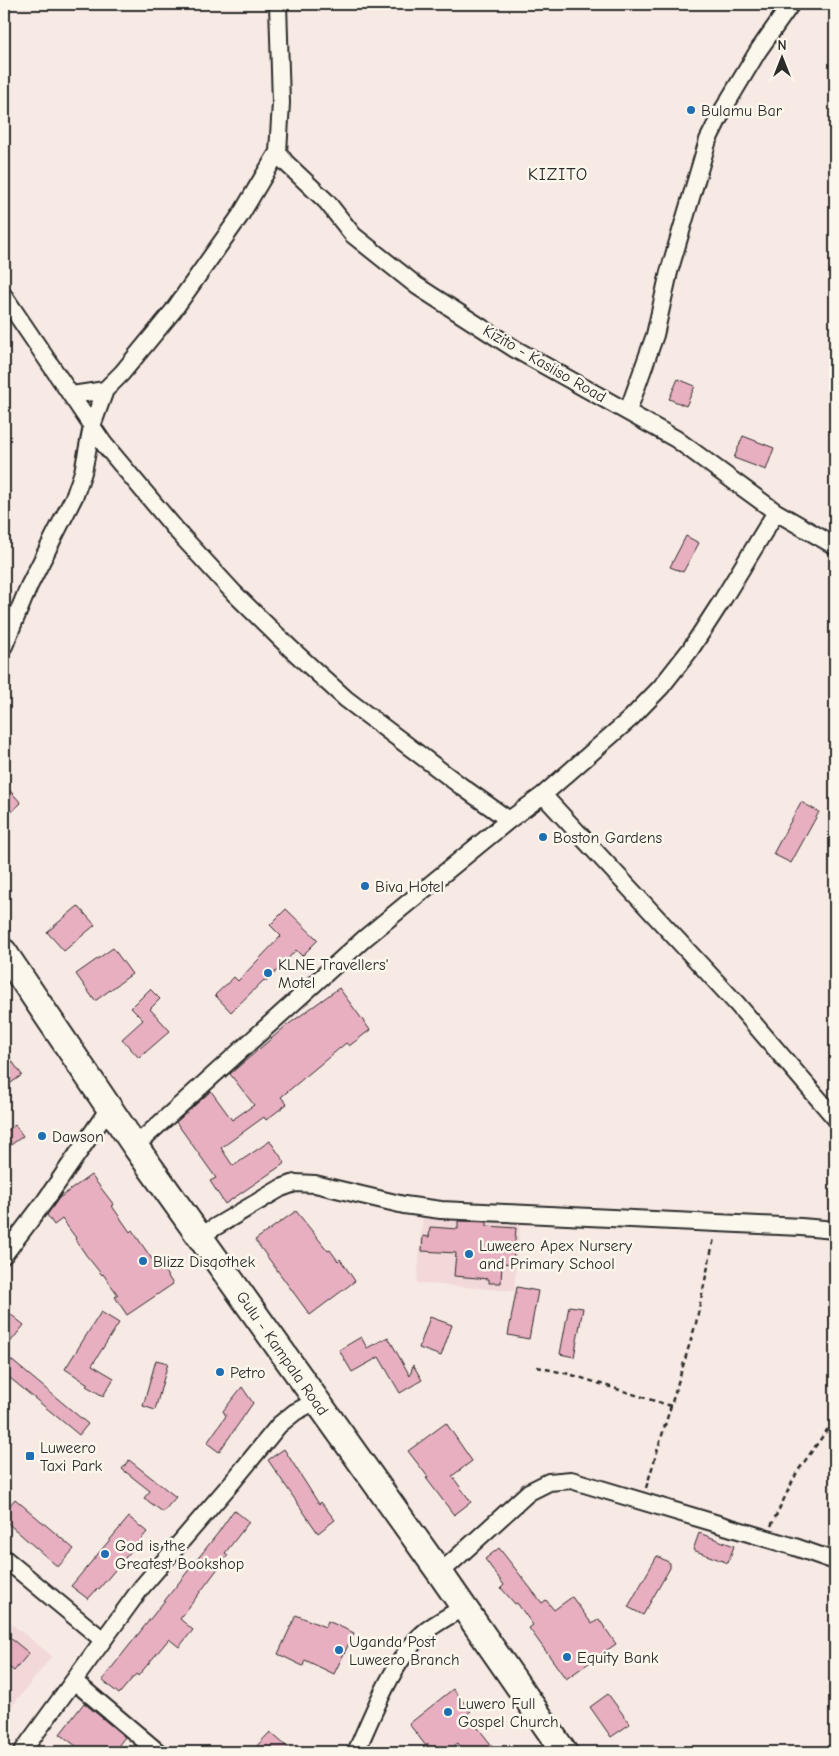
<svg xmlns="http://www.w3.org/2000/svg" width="839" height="1756" viewBox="0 0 839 1756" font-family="'Comic Neue',sans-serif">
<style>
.built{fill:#f2d8d9}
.building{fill:#e8afc1;stroke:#2b2b2b}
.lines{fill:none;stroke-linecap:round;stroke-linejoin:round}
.minor-casing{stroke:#2b2b2b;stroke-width:20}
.primary-casing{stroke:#2b2b2b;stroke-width:29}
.path{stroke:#2b2b2b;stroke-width:2.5;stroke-dasharray:5 4;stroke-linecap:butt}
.minor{stroke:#fbf7ec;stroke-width:16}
.primary{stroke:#fbf7ec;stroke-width:25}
.poi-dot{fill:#1f6fb2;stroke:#fbf7ec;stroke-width:2}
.labels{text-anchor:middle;stroke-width:5;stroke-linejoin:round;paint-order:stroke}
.poi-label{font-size:16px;fill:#2b2b2b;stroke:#fbf7ec;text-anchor:start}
.street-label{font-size:16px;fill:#2b2b2b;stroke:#fbf7ec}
.neighbourhood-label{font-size:18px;letter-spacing:1px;fill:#2b2b2b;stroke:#fbf7ec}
</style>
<rect width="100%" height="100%" fill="#f7e9e3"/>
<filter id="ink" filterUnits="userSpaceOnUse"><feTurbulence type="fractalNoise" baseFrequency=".02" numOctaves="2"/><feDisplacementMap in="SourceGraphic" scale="10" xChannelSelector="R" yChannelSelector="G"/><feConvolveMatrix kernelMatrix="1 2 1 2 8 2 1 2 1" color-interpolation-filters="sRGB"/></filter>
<g filter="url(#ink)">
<path class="built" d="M 423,1216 L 520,1225 L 514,1291 L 417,1283 Z
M 4,1618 L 52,1656 L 4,1716 Z"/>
<path class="building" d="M 678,379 L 695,386 L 686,406 L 669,399 Z
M 743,436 L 774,448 L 766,470 L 734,458 Z
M 686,536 L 699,543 L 683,572 L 670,567 Z
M 4,784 L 21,803 L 4,819 Z
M 801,802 L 819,812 L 791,863 L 773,854 Z
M 78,906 L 95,925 L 64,951 L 47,932 Z
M 286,909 L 318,940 L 302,956 L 296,950 L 266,982 L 264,980 L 231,1012 L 215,995 L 234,977 L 238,981 L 281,936 L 270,925 Z
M 113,948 L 132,974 L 95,1001 L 76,974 Z
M 339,988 L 370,1030 L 349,1046 L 346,1043 L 281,1097 L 287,1104 L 266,1120 L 264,1117 L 221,1148 L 233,1166 L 270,1141 L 285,1163 L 225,1204 L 210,1181 L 216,1178 L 176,1122 L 211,1091 L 232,1120 L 254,1105 L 230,1074 L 286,1026 Z
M 150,989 L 160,999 L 150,1009 L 170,1031 L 139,1058 L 122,1039 L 143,1020 L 131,1008 Z
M 4,1050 L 22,1075 L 4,1088 Z
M 15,1125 L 23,1136 L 4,1150 L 4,1133 Z
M 91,1175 L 114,1205 L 112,1206 L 130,1232 L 132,1230 L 158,1268 L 161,1266 L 173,1284 L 127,1315 L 115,1297 L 118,1295 L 103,1274 L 102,1275 L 86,1255 L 75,1239 L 76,1238 L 62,1219 L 54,1225 L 47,1215 L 59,1198 Z
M 296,1211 L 328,1251 L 330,1250 L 338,1261 L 340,1259 L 355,1281 L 310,1315 L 255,1240 Z
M 458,1221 L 487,1222 L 487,1226 L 516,1228 L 513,1264 L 502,1263 L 501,1283 L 489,1283 L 489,1279 L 454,1276 L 456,1253 L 422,1251 L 423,1236 L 429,1237 L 430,1227 L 458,1229 Z
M 517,1287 L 538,1291 L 529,1339 L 508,1335 Z
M 569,1306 L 583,1308 L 574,1357 L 560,1354 Z
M 4,1309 L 24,1325 L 4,1350 Z
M 101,1312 L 119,1323 L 92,1365 L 114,1378 L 103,1396 L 86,1386 L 88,1384 L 65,1369 Z
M 430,1317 L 452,1325 L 441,1356 L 419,1348 Z
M 361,1337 L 367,1348 L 388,1337 L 410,1376 L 413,1365 L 422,1380 L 400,1393 L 379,1357 L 352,1372 L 339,1350 Z
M 4,1354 L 88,1424 L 79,1435 L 4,1373 Z
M 156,1360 L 168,1363 L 155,1410 L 143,1406 Z
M 242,1387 L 253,1403 L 219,1452 L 207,1443 L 226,1416 L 223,1411 Z
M 446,1423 L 472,1461 L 452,1476 L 471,1502 L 454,1515 L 426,1478 L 428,1477 L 408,1451 Z
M 284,1449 L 319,1504 L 321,1502 L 335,1520 L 318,1533 L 268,1460 Z
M 129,1460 L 176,1497 L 163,1512 L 144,1498 L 150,1491 L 122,1469 Z
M 15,1499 L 74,1549 L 58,1567 L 4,1520 L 4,1512 Z
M 234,1510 L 249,1522 L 225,1553 L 228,1555 L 180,1619 L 193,1630 L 179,1647 L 169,1639 L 138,1676 L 136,1674 L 119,1694 L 102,1680 L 218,1533 Z
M 129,1517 L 147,1532 L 99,1589 L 98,1588 L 88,1599 L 71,1586 Z
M 699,1533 L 734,1546 L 728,1563 L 693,1550 Z
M 499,1548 L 542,1603 L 546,1600 L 554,1610 L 572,1597 L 592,1624 L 599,1619 L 616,1644 L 566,1679 L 529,1628 L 533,1625 L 517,1603 L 515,1604 L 501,1588 L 504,1585 L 485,1559 Z
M 657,1556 L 670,1563 L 670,1568 L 643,1615 L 628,1607 Z
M 296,1615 L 325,1627 L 328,1621 L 354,1633 L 334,1674 L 305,1660 L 303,1666 L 278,1654 Z
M 4,1633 L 29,1653 L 14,1671 L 4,1663 Z
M 453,1689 L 471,1711 L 467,1714 L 497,1752 L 465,1752 L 458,1743 L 446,1752 L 434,1752 L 428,1744 L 426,1746 L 409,1724 Z
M 608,1694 L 630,1724 L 611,1737 L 590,1707 Z
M 84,1703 L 125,1737 L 115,1750 L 110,1747 L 106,1752 L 84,1752 L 60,1734 Z
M 270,1732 L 293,1752 L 251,1752 Z"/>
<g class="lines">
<defs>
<path id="minor" d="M 278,152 L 285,162 L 327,202 L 353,235 L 417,286 L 515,349 L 676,439 L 776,512 L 835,546
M 4,296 L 104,444 L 178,532 L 234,593 L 290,648 L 346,699 L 461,786 L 509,820
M 72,395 L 105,390
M 628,411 L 655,335 L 669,272 L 708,140 L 724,108 L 758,51 L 791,4
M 4,646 L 29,586 L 75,495 L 83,472 L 92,426 L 105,390 L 122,373 L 173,311 L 240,216 L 278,152 L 281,103 L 278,4
M 543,795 L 737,1004 L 835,1118
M 135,1146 L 365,938 L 509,820 L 543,795 L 631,718 L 661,687 L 690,650 L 723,599 L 776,512
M 200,1236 L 281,1188 L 295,1183 L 315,1184 L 404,1205 L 441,1210 L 801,1227 L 835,1230
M 4,1255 L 45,1201 L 110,1107
M 4,1558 L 103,1640
M 440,1573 L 529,1492 L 549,1482 L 571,1480 L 795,1547 L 835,1561
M 74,1681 L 158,1752
M 22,1752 L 141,1588 L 234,1480 L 279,1425 L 295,1412 L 316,1401
M 356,1752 C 372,1716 395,1655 427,1630 C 438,1622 451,1615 462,1608"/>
<path id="primary" d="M 4,952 L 135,1146 L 440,1573 L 564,1752"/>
</defs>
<use href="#minor" class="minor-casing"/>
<use href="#primary" class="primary-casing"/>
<path class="path" d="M 537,1367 L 569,1374 L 671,1406
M 646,1488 L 696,1323 L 714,1238
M 771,1526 L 797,1472 L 835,1419"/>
<use href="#minor" class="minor"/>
<use href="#primary" class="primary"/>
</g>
</g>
<g class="poi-dot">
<circle cx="691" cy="110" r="5"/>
<circle cx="543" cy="837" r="5"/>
<circle cx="365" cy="886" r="5"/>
<circle cx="268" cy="973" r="5"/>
<circle cx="42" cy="1136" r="5"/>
<circle cx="469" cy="1254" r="5"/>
<circle cx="143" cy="1261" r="5"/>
<circle cx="220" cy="1372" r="5"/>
<rect x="25" y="1451" width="10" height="10" rx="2.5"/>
<circle cx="105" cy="1554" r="5"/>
<circle cx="339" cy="1650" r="5"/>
<circle cx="567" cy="1657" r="5"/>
<circle cx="448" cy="1712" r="5"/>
</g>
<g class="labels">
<g class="poi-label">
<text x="701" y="116">Bulamu Bar</text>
<text x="553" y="843">Boston Gardens</text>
<text x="375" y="892">Biva Hotel</text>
<text x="278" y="970">KLNE Travellers'<tspan x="278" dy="18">Motel</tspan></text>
<text x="52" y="1142">Dawson</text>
<text x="479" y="1251">Luweero Apex Nursery<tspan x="479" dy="18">and Primary School</tspan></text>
<text x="153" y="1267">Blizz Disqothek</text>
<text x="230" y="1378">Petro</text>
<text x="40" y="1453">Luweero<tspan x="40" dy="18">Taxi Park</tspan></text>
<text x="115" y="1551">God is the<tspan x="115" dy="18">Greatest Bookshop</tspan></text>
<text x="349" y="1647">Uganda Post<tspan x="349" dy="18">Luweero Branch</tspan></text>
<text x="577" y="1663">Equity Bank</text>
<text x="458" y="1709">Luwero Full<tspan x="458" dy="18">Gospel Church</tspan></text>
</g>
<g class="street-label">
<text transform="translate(545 363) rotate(30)" y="6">Kizito - Kasiiso Road</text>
<text transform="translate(283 1353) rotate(55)" y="6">Gulu - Kampala Road</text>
</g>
<g class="neighbourhood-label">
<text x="558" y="180">KIZITO</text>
</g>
</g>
<rect width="839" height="1756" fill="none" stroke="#fbf7ec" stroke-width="20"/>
<rect x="10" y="10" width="819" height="1736" fill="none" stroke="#2b2b2b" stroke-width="2" filter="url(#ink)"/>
<g transform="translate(782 58)" stroke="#fbf7ec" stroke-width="4" paint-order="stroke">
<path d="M0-4L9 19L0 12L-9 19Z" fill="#2b2b2b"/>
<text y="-8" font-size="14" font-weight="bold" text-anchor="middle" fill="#2b2b2b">N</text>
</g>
</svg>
